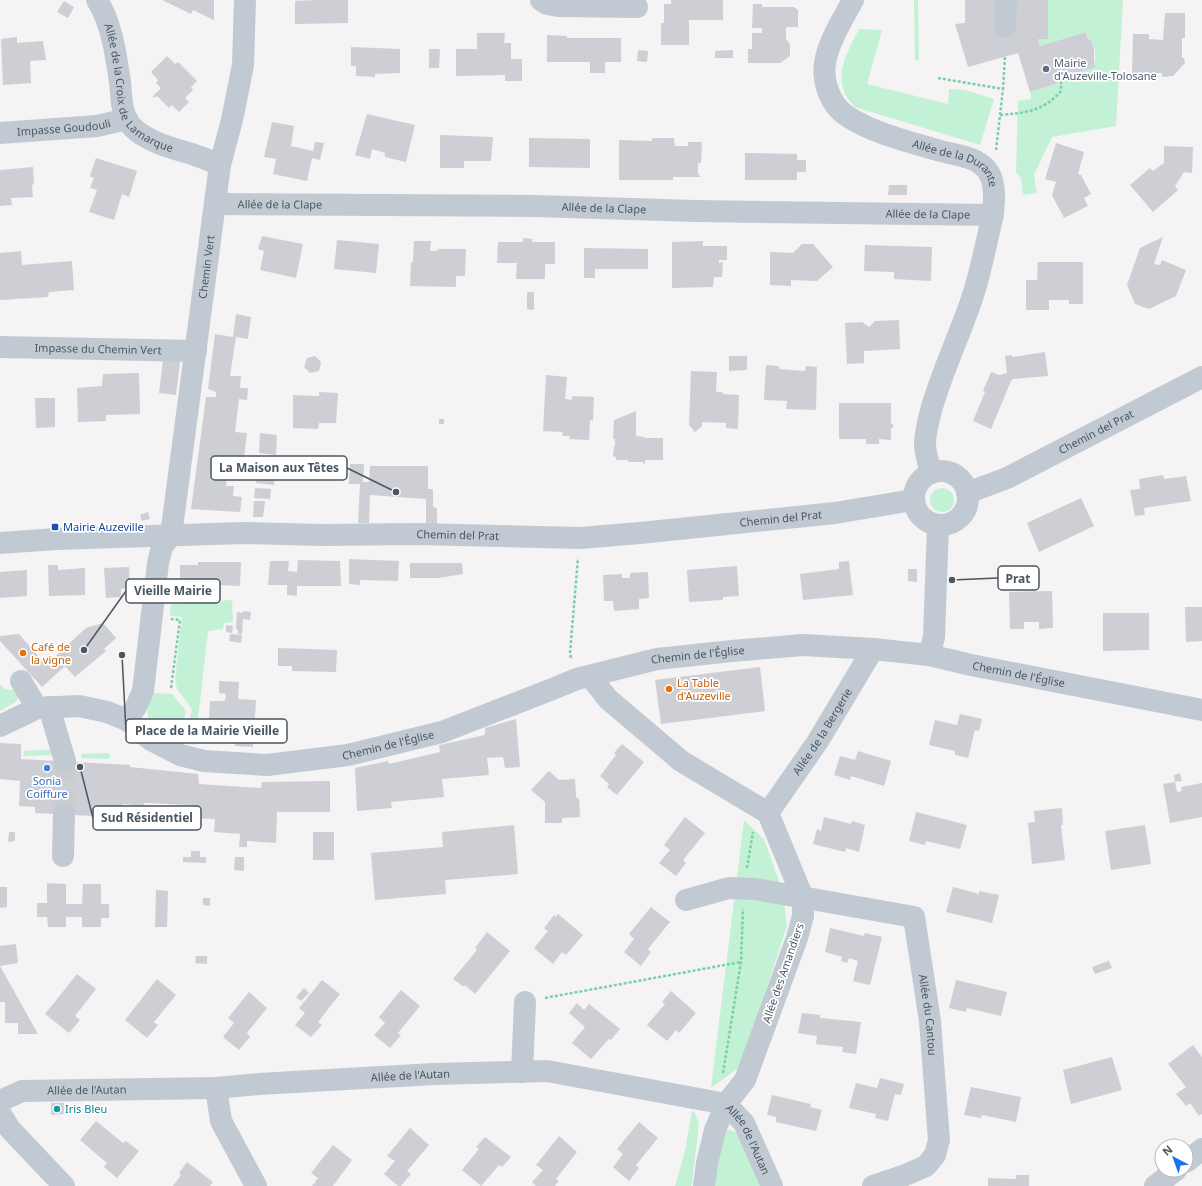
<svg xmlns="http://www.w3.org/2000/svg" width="1202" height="1186" viewBox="0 0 1202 1186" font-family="'Noto Sans',sans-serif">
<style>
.green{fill:#c3f1d5}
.building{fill:#cdcfd5}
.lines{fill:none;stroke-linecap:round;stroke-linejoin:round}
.minor-tunnel{stroke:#caccce;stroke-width:22;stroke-dasharray:22 11;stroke-linecap:butt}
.path{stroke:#7ad0a6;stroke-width:2.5;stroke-dasharray:3 2;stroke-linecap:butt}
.minor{stroke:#c1cad2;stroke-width:22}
.service-dot{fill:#5c6f8a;stroke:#fff;stroke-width:1.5}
.transit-dot{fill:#1a4fb4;stroke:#fff;stroke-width:1.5}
.food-dot{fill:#e8710a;stroke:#fff;stroke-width:1.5}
.shop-dot{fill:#3f7fe0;stroke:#fff;stroke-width:1.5}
.culture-dot{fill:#0f9aa8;stroke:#fff;stroke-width:1.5}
.labels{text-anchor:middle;stroke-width:3.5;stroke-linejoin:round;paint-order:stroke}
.service-label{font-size:11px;fill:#4e5e75;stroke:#fff;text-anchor:start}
.street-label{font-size:11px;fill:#4a5661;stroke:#fff}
.transit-label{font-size:11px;fill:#164399;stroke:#fff;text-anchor:start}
.food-label{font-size:11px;fill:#c56008;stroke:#fff;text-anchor:start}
.shop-label{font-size:11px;fill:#366cbe;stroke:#fff}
.culture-label{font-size:11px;fill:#0d838f;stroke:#fff;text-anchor:start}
.leader{fill:none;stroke:#4a5661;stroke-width:1.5}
.callout-dot{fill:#4a5661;stroke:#fff;stroke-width:1.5}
.callout{fill:#fff;stroke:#4a5661;stroke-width:1.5}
.callout-label{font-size:12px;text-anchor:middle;font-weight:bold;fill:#4a5661}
</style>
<rect width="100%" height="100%" fill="#f5f3f3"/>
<path class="green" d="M 914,0 L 918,0 L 919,60 L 915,61 Z
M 1048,0 L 1123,0 L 1116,126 L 1052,137 L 1034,175 L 1037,193 L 1023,195 L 1021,178 L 1016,172 L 1018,101 L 1031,99 L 1030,92 L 1058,83 L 1057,79 L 1096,67 C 1094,60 1096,54 1094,47 C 1092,42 1087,38 1086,32 L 1040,46 L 1038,39 L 1048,39 Z
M 859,29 L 882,30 L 867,84 L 948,104 L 949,89 L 965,90 L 994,99 L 980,145 L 855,107 C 852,103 847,99 845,94 C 835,70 849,50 859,29 Z
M930 500a12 12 0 1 1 24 0a12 12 0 1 1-24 0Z
M 232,600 L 233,622 L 224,623 L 223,629 L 208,631 L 195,745 L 184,743 L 192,709 L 177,689 L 175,679 L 182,617 L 170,616 L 171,604 Z
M 0,684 L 4,689 L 14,690 L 18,697 L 17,701 L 0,711 Z
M 152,693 L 172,694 L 186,711 L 178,740 L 169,736 L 162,736 C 146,721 144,715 152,693 Z
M 60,749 L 60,755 L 23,756 L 24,751 Z
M 82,753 L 85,754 L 110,753 L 109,759 L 81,758 Z
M 744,820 L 764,839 L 783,892 L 787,926 L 741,1066 L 711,1088 Z
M 692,1110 L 695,1113 L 699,1124 L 692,1183 L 691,1186 L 675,1186 L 685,1151 Z
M 728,1130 L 733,1131 L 740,1135 L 764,1186 L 712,1186 L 724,1132 Z"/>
<path class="building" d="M 162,0 L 214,0 L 214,20 L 193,10 L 191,14 Z
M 316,0 L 348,0 L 348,23 L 295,24 L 295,1 Z
M 671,0 L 723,0 L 723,20 L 689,20 L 689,45 L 661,45 L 661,23 L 664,23 L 664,4 L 671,4 Z
M 965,0 L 1048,0 L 1048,39 L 1038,39 L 1040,46 L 1086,32 L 1087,37 L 1091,41 L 1094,49 L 1094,61 L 1096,67 L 1057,79 L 1058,83 L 1030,92 L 1018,53 L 968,67 L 955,24 L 965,23 Z
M 64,1 L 74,7 L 68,18 L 57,12 Z
M 753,4 L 762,4 L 762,7 L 794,7 L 798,10 L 798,27 L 786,27 L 786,39 L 790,44 L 790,56 L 780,63 L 748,63 L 748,49 L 752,49 L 752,33 L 762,33 L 762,28 L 752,28 Z
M 1165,13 L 1185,13 L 1185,38 L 1182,38 L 1182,58 L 1184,58 L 1185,63 L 1173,76 L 1162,77 L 1162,73 L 1132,73 L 1133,34 L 1149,34 L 1149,39 L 1163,40 Z
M 477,33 L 505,33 L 504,43 L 511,43 L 511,59 L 522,59 L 522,81 L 505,81 L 505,75 L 456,76 L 456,49 L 477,49 Z
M 547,35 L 567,36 L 567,38 L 621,38 L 621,62 L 605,62 L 605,73 L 590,73 L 590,62 L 547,62 Z
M 17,37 L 17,43 L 43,41 L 46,60 L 30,61 L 31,83 L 3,85 L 1,39 Z
M 351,47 L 400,49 L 400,73 L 375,74 L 375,77 L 356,76 L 356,66 L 351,66 Z
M 429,49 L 440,49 L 439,68 L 429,68 Z
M 638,50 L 648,51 L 647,62 L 637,61 Z
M 733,50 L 733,58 L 715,58 L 715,51 Z
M 167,56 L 175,64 L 178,62 L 197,81 L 191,87 L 193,90 L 185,98 L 189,102 L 179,112 L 172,105 L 169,108 L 157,96 L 154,98 L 153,96 L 161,88 L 156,83 L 158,80 L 151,72 Z
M 367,114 L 415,125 L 406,162 L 385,157 L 385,153 L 372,149 L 370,159 L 355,155 Z
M 272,122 L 294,126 L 291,146 L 313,151 L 315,142 L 324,143 L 320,160 L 312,158 L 307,181 L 273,174 L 276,159 L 264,157 Z
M 440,135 L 493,137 L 491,161 L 464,161 L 464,168 L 440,168 Z
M 529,138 L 590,139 L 590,168 L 529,167 Z
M 652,138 L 674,138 L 675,146 L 688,146 L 688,142 L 702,142 L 701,163 L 698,163 L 698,174 L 701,177 L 673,177 L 673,180 L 619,180 L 619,140 L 652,141 Z
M 1056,143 L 1084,152 L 1078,174 L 1081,175 L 1091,194 L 1084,198 L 1088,206 L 1064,218 L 1052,195 L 1056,182 L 1045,179 Z
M 1164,146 L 1193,147 L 1192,173 L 1184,172 L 1175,186 L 1178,190 L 1153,212 L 1130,185 L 1150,168 L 1153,171 L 1164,163 Z
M 745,153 L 797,154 L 797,160 L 806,160 L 806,172 L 797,172 L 797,180 L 745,180 Z
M 96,158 L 137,171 L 129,197 L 122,194 L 114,220 L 89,212 L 97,190 L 90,188 L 94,178 L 90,176 Z
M 33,167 L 34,184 L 32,185 L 33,197 L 11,198 L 12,205 L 0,206 L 0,170 Z
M 889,185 L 907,185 L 907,195 L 888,195 Z
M 262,236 L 303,244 L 296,278 L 260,270 L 264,251 L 258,249 Z
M 1163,237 L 1154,264 L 1160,265 L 1162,260 L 1186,270 L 1176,296 L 1149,309 L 1135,304 L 1127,285 L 1140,248 Z
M 523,238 L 533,239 L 532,242 L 555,242 L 555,264 L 545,264 L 545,279 L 516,279 L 517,263 L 497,263 L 498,242 L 523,242 Z
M 337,240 L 379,244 L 376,273 L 334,269 Z
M 414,241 L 431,241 L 430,251 L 437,251 L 438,249 L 466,249 L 465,276 L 456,276 L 456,287 L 410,286 L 411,262 L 413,262 Z
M 703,241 L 703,246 L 727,246 L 727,260 L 719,260 L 719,263 L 723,262 L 722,277 L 714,277 L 713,287 L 672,288 L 672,242 Z
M 802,244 L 813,244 L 833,267 L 817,281 L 791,280 L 791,286 L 770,285 L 770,252 L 793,253 Z
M 865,245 L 932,247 L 931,281 L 894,279 L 894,272 L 864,271 Z
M 584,248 L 648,249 L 648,269 L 595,269 L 595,278 L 584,278 Z
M 21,251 L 22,265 L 72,261 L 74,290 L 49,292 L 48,297 L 0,300 L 0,253 Z
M 1038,262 L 1083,262 L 1083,304 L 1069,304 L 1069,300 L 1049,300 L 1049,310 L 1026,310 L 1026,280 L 1037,280 Z
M 527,292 L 534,292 L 534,310 L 527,309 Z
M 236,314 L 251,317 L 248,339 L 236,337 L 230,376 L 241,376 L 240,388 L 248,388 L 247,400 L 239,399 L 235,432 L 247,433 L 242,473 L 228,472 L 226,486 L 234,486 L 233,496 L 242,497 L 240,512 L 191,509 L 206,397 L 216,397 L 216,392 L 208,389 L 215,334 L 233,337 Z
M 899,320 L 900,349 L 864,351 L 864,363 L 847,364 L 845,323 L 862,322 L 869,327 L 875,321 Z
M 1045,352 L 1048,376 L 1013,379 L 1011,381 L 991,429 L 973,421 L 985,392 L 983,391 L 991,372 L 1000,375 L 1007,373 L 1005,356 L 1012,355 L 1012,357 Z
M 315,356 L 321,362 L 319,371 L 310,373 L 304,367 L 307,358 Z
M 729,356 L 747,356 L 747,370 L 729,371 Z
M 163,360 L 180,361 L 176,395 L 159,393 Z
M 766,365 L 779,366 L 779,369 L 805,371 L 806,366 L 817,367 L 816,410 L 786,409 L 787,401 L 764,400 Z
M 691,371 L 717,372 L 716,392 L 722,392 L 723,394 L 739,395 L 738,429 L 726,428 L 726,423 L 702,422 L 702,426 L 695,432 L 689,425 Z
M 139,373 L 140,414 L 106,415 L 106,421 L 78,422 L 77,388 L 102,386 L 103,374 Z
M 546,375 L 567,377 L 565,399 L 572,400 L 572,396 L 594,397 L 593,421 L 590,420 L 589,440 L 569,439 L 570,436 L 562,436 L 563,432 L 543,431 Z
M 319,392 L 338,393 L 336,423 L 319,423 L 318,429 L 293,428 L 293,395 L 319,396 Z
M 35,398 L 55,398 L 55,427 L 36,428 Z
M 839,403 L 891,403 L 891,424 L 893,424 L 893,428 L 891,428 L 891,440 L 879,439 L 879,444 L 866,444 L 866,439 L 839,439 Z
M 636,411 L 636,436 L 644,437 L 644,438 L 663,438 L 663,460 L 645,460 L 645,464 L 642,462 L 628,462 L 628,460 L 616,460 L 616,457 L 613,456 L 614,446 L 615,446 L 615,439 L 613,439 L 614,420 Z
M 439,419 L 444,419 L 444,424 L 439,424 Z
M 260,433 L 277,435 L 276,455 L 259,453 Z
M 257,463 L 275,465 L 274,485 L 256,483 Z
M 350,464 L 364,464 L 363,482 L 369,482 L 370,466 L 428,466 L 428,489 L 433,489 L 433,507 L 437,508 L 437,525 L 426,525 L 426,499 L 370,495 L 369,523 L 358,523 L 360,484 L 349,484 Z
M 1163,475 L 1164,479 L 1186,476 L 1191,501 L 1144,508 L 1145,515 L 1135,516 L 1130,490 L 1140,489 L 1139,479 Z
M 255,488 L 271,489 L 270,499 L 254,498 Z
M 1081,498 L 1094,526 L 1039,552 L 1027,523 Z
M 254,501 L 265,501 L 263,517 L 253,517 Z
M 148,512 L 150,519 L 142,521 L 140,515 Z
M 349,559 L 399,561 L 398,581 L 360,580 L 360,585 L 349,584 Z
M 298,560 L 340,561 L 341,586 L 297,586 L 297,596 L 287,595 L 287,585 L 268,585 L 270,561 L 289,561 L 288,571 L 297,572 Z
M 849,561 L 853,595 L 803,600 L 800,574 L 839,569 L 839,562 Z
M 198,562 L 241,562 L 240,586 L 220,585 L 220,587 L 212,587 L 211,592 L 193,592 L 192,593 L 198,594 L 198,600 L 193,599 L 193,602 L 175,601 L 176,590 L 180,591 L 180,565 L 198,565 Z
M 410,563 L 462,563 L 463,574 L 439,578 L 410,578 Z
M 48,565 L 58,565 L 58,570 L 85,568 L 85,595 L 49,596 Z
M 737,566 L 739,596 L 723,597 L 723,600 L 689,602 L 687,570 Z
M 129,567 L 130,588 L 121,589 L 121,597 L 106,598 L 104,568 Z
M 908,569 L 917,569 L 917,582 L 908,581 Z
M 27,570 L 27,596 L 0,598 L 0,572 Z
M 648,572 L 649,598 L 639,599 L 639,609 L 614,611 L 613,601 L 604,601 L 603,575 L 622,574 L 622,578 L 630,578 L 630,573 Z
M 1052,591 L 1053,628 L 1039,629 L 1039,622 L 1024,622 L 1024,629 L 1010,629 L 1009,592 Z
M 1185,607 L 1202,607 L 1202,641 L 1186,642 Z
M 243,611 L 251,612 L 250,620 L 243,619 L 242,634 L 238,634 L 238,630 L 236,629 L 237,612 L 243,613 Z
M 1103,613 L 1149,613 L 1149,650 L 1103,651 Z
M 103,623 L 116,638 L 104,649 L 106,651 L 75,677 L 65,666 L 42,687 L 0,641 L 0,636 L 19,634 L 46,665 L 86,628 Z
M 226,625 L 233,626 L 232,633 L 226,632 Z
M 230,634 L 242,635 L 241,643 L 229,641 Z
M 278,648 L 337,650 L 336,672 L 292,671 L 292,666 L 278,666 Z
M 760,667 L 765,711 L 661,724 L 655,680 Z
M 219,681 L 239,682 L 238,699 L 256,700 L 253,747 L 235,746 L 236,733 L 208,731 L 210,701 L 225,701 L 226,694 L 219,693 Z
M 960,714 L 982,719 L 979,731 L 975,730 L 968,758 L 955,755 L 955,751 L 929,745 L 935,720 L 957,725 Z
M 516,719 L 520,767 L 505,768 L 503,757 L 487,758 L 489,775 L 442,779 L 444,797 L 391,802 L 392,808 L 357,811 L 355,768 L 388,761 L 389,764 L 440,752 L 439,745 L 485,735 L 485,728 Z
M 0,743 L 21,744 L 21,759 L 130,765 L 130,767 L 198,774 L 199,784 L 261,788 L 262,782 L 330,781 L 330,812 L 277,812 L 276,843 L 247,841 L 247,847 L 239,847 L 240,834 L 214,832 L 215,819 L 192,818 L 193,805 L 144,803 L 144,806 L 123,804 L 122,819 L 117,819 L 116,828 L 110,827 L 111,812 L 94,812 L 94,816 L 35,813 L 35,807 L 19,806 L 20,781 L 0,779 Z
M 622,744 L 644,762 L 617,795 L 607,787 L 609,784 L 600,776 L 616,755 L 614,753 Z
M 858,751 L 891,761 L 884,786 L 851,776 L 850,780 L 834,775 L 840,756 L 855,760 Z
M 549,771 L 559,780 L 575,779 L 576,797 L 579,799 L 580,817 L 562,818 L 562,823 L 545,823 L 545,802 L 531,790 Z
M 1180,773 L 1182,781 L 1175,782 L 1174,775 Z
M 1175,782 L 1177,792 L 1182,791 L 1181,787 L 1202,783 L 1202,817 L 1170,823 L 1163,784 Z
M 1062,808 L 1063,825 L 1061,825 L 1065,860 L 1032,864 L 1028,823 L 1035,822 L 1034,811 Z
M 916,812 L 967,825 L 960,849 L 926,841 L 925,845 L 909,841 Z
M 685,817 L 705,833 L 683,860 L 686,863 L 676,876 L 659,863 L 670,850 L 664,845 Z
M 824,817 L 851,824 L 852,821 L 865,825 L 859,852 L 846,848 L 845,852 L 813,844 L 817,829 L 821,831 Z
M 514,825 L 518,874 L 445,880 L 446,894 L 375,900 L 371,853 L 443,847 L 442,832 Z
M 1145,825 L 1151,864 L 1111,870 L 1105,831 Z
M 9,832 L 15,832 L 15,841 L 8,842 Z
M 313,832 L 334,832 L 334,860 L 313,860 Z
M 191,851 L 200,851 L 200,857 L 206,857 L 206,863 L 183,862 L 183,857 L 191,857 Z
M 235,857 L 244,857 L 244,871 L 234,870 Z
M 47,883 L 66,884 L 66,904 L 82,904 L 83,884 L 101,884 L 101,904 L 109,904 L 109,918 L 101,918 L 101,927 L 82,927 L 82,917 L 66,917 L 66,927 L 48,927 L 47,917 L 37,917 L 37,903 L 47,903 Z
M 0,887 L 7,887 L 7,907 L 0,908 Z
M 953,887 L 979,894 L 979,891 L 999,895 L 992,923 L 946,912 Z
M 156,890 L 168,891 L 167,927 L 155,927 Z
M 203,898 L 210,898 L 210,906 L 203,905 Z
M 651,907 L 670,922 L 648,949 L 651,952 L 641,966 L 624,952 L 634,939 L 629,934 Z
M 558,914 L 583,935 L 566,955 L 562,952 L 553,964 L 534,948 L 548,931 L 544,928 L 554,915 L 556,917 Z
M 830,928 L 864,936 L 865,933 L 882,937 L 870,985 L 853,981 L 858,961 L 849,958 L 847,963 L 841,961 L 842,957 L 825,952 Z
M 487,932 L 510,951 L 475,994 L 465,985 L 464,987 L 453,979 L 477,950 L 475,948 Z
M 16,944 L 18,963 L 0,966 L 38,1034 L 18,1034 L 18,1023 L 5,1023 L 5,1002 L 0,1002 L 0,946 Z
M 196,956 L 207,956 L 207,964 L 195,963 Z
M 1109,961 L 1112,968 L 1095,974 L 1092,967 Z
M 77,974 L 96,989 L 75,1016 L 80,1020 L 69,1033 L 45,1014 Z
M 157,979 L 176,995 L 154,1022 L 158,1025 L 147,1038 L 125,1020 Z
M 322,980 L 340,994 L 318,1022 L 322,1025 L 311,1037 L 295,1025 L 305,1013 L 299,1008 Z
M 956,980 L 1007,992 L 1001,1016 L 967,1008 L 966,1012 L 949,1008 Z
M 304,988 L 309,993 L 301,1001 L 296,997 Z
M 401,990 L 420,1006 L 398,1033 L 401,1035 L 390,1048 L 374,1035 L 385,1023 L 379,1017 Z
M 671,991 L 696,1013 L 679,1033 L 676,1030 L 667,1041 L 647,1025 L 665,1004 L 662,1002 Z
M 249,992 L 267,1008 L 247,1033 L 250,1037 L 239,1050 L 223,1037 L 234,1023 L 228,1018 Z
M 577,1003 L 584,1010 L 589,1004 L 620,1029 L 611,1040 L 609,1039 L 591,1059 L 572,1043 L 585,1027 L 569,1013 Z
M 802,1013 L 820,1015 L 820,1018 L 861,1022 L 856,1054 L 842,1052 L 843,1047 L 816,1044 L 817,1036 L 798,1033 Z
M 1193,1045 L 1202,1057 L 1202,1114 L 1199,1116 L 1190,1103 L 1186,1106 L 1176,1094 L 1186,1087 L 1168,1064 Z
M 1112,1057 L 1122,1090 L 1071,1104 L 1063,1070 Z
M 880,1078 L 904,1084 L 901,1095 L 895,1094 L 888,1121 L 875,1118 L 876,1114 L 849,1108 L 856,1083 L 877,1088 Z
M 971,1087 L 1021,1097 L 1016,1122 L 982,1115 L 981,1118 L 964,1115 Z
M 772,1095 L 811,1104 L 810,1107 L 822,1110 L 816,1131 L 776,1122 L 776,1117 L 767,1115 Z
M 51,1103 L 64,1103 L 64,1114 L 51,1115 Z
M 96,1121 L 123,1143 L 126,1141 L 139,1151 L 117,1178 L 104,1167 L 107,1163 L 80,1140 Z
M 639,1122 L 658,1138 L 636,1165 L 639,1168 L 629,1181 L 613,1167 L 623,1154 L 617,1149 Z
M 410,1128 L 429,1145 L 407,1171 L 411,1174 L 401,1186 L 398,1186 L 384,1174 L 395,1161 L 387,1156 Z
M 559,1136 L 577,1152 L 556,1179 L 559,1181 L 555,1186 L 536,1186 L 532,1182 L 543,1170 L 536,1165 Z
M 485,1137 L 511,1157 L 502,1167 L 499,1165 L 481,1186 L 462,1170 L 479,1149 L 476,1147 Z
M 333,1145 L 352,1160 L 333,1186 L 312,1186 L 318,1178 L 311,1173 Z
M 187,1162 L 213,1182 L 210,1186 L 173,1186 L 181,1175 L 179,1173 Z
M 1016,1175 L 1029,1175 L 1029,1186 L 988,1186 L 988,1178 L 1016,1179 Z"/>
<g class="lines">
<path class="minor-tunnel" d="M 64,814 L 65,761"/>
<path class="path" d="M 938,78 L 1003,89 L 1005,56
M 1000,115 C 1025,113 1044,111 1061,91 L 1061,78
M 996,150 L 1003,89
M 571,658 L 570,653 L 578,558
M 171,688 L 180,620 L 171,619
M 747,868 L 753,832
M 545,998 L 741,962
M 723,1073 L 741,962 L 743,909"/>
<g class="minor">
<path id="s1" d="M 97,0 C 112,24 116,55 120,82 C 121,92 121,103 124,113 C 127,123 136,132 146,137 C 160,146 176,149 192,154 C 201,157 211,161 220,165"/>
<path d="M 541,0 L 547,4 L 558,6 L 637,7"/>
<path id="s2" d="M 853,0 C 843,19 828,42 825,63 C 822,82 831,106 847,116 C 870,132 909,142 937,150 C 957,156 985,156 992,180 C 997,198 992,219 988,236 C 982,263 976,290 966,315 C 954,348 939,380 930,414 C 928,424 925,434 925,444 C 925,453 929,464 931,473"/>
<path d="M 1005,27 L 1006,0"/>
<path id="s3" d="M 0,133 L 97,126 L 127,119"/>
<path id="s4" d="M 216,204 L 536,206 L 695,211 L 993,215"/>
<path id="s5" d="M 0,347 L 196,351"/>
<circle cx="941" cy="498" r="27"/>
<path id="s6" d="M 967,493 L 1007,478 L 1202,377"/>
<path id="s7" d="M 0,543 L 56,539 L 245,533 L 322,535 L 417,534 L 580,538 L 640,533 L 835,513 L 913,500"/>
<path d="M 929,655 L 934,637 L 938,525"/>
<path d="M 590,676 L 608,699 L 681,761 L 768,813 L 803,898 L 803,916 L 797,938 L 745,1080 L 726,1104 L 715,1130 L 707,1163 L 704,1186"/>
<path d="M 21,681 L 37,708"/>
<path d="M 49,707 L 65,761"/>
<path id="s8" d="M 127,720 L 136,707 L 143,691 L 158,563 L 162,547 L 171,535 L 220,165 L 232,120 L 243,65 L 245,0"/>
<path id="s9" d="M 0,726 L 37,708 L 79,706 L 107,712 L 127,720 L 151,740 L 180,755 L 204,761 L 267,765 L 348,755 L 442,732 L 550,690 L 577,679 L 657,659 L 732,651 L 803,645 L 873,649 L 929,655 L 971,665 L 1202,710"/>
<path id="s10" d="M 768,813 L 818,741 L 873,649"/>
<path d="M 63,856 L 64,814"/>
<path id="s11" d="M 686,900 L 729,888 L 755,889 L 914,917 L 930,1021 L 939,1140 L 935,1155 L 926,1166 L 903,1176 L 873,1186"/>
<path d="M 522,1072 L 525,1002"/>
<path d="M 216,1088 L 221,1121 L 256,1186"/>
<path id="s12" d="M 0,1101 L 22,1091 L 216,1088 L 259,1084 L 434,1074 L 547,1071 L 726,1104 L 744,1123 L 772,1186"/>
<path d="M 0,1113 L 10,1129 L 64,1186"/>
<path d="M 1186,1162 L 1202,1149"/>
<path d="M 1155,1186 L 1176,1170"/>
</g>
</g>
<circle class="service-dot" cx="1046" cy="69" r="4"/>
<rect class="transit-dot" x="51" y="523" width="8" height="8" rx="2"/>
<g class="food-dot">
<circle cx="23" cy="653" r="4"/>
<circle cx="669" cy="689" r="4"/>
</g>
<circle class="shop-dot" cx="47" cy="768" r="4"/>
<circle class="culture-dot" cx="57" cy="1109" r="4"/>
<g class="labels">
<g class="service-label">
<text x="1054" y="67">Mairie<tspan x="1054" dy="13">d'Auzeville-Tolosane</tspan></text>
</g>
<g class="street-label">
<text dy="4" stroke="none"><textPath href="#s1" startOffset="103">Allée de la Croix de Lamarque</textPath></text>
<text dy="4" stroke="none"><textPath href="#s3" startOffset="64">Impasse Goudouli</textPath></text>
<text dy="4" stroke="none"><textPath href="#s2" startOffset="250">Allée de la Durante</textPath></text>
<text dy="4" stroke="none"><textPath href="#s4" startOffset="64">Allée de la Clape</textPath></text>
<text dy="4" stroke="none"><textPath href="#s4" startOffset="388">Allée de la Clape</textPath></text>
<text dy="4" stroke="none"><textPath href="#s4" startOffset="712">Allée de la Clape</textPath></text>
<text dy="4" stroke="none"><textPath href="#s8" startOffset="464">Chemin Vert</textPath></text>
<text dy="4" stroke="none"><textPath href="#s5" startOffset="98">Impasse du Chemin Vert</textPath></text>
<text dy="4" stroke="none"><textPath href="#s6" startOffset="143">Chemin del Prat</textPath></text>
<text dy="4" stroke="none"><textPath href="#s7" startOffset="782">Chemin del Prat</textPath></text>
<text dy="4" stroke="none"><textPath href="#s7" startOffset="458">Chemin del Prat</textPath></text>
<text dy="4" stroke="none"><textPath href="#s9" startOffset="732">Chemin de l'Église</textPath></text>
<text dy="4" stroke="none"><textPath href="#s9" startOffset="1056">Chemin de l'Église</textPath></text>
<text dy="4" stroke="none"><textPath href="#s10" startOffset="98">Allée de la Bergerie</textPath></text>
<text dy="4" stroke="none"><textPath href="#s9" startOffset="408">Chemin de l'Église</textPath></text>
<text transform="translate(783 973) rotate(-71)" y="4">Allée des Amandiers</text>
<text dy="4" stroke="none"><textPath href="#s11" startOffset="331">Allée du Cantou</textPath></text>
<text dy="4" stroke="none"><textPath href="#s12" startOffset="413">Allée de l'Autan</textPath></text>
<text dy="4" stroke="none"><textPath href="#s12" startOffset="89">Allée de l'Autan</textPath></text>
<text dy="4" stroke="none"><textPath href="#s12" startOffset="774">Allée de l'Autan</textPath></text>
</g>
<g class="transit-label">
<text x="63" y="531">Mairie Auzeville</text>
</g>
<g class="food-label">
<text x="31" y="651">Café de<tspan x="31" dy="13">la vigne</tspan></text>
<text x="677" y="687">La Table<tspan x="677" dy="13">d'Auzeville</tspan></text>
</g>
<g class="shop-label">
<text x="47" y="785">Sonia<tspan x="47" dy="13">Coiffure</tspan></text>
</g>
<g class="culture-label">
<text x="65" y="1113">Iris Bleu</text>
</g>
</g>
<path class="leader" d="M396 492L347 468M952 580L998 578M84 650L126 591M122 655L126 731M80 767L93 818"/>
<g class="callout-dot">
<circle cx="396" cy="492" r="4"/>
<circle cx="952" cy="580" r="4"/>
<circle cx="84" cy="650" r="4"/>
<circle cx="122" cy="655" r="4"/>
<circle cx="80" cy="767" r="4"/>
</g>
<g class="callout">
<rect x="211" y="456" width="136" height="24" rx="4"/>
<rect x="998" y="566" width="41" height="24" rx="4"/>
<rect x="126" y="579" width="94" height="24" rx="4"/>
<rect x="126" y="719" width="161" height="24" rx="4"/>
<rect x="93" y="806" width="108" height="24" rx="4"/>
</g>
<g class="callout-label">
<text x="279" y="472">La Maison aux Têtes</text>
<text x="1018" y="583">Prat</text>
<text x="173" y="595">Vieille Mairie</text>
<text x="207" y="735">Place de la Mairie Vieille</text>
<text x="147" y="822">Sud Résidentiel</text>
</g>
<g transform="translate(1174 1158) rotate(319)"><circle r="19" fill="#ffffff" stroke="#b7bbc0"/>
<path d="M0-3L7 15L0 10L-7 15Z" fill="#1a73e8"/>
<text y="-6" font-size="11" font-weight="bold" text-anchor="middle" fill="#4a5661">N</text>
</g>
</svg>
